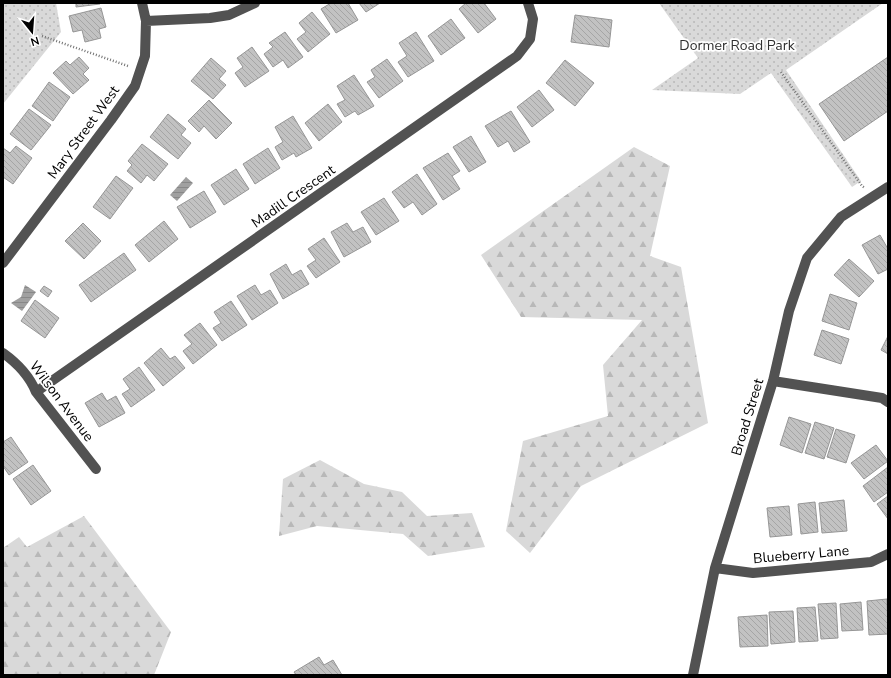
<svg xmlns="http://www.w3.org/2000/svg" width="891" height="678" viewBox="0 0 891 678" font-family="'Nunito Sans',sans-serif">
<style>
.forest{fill:url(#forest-firs)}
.park{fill:url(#park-dots)}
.water{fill:url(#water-rules)}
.building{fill:url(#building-back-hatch);stroke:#969696}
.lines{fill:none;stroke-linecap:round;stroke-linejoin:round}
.path{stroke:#747474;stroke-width:2.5;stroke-dasharray:1 2;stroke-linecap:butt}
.minor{stroke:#525252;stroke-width:10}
.labels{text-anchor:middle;stroke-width:3.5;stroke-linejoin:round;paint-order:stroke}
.park-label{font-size:14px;fill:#303030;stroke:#fff}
.street-label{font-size:14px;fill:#000;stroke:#fff}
</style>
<defs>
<pattern id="forest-firs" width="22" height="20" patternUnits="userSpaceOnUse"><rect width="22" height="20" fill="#d9d9d9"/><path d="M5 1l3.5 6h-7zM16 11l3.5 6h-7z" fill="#b8b8b8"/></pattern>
<pattern id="park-dots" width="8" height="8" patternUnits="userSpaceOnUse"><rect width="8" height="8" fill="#d9d9d9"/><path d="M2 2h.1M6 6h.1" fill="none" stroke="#b8b8b8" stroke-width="1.8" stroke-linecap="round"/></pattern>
<pattern id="water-rules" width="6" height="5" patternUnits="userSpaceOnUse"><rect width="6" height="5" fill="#a0a0a0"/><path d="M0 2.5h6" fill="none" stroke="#888"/></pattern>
<pattern id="building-back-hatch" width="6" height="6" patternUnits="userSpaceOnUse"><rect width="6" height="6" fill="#c2c2c2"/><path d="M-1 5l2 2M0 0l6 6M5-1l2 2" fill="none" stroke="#a5a5a5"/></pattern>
</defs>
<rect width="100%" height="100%" fill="#fff"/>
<path class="forest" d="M 634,147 L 670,166 L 650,256 L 681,267 L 708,423 L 581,486 L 530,553 L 506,531 L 523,441 L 608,416 L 603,365 L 642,320 L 521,317 L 481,255 Z
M 320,460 L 364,484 L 402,492 L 427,516 L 472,513 L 485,547 L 428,556 L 403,534 L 317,526 L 279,536 L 283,479 Z
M 84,516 L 171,632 L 154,675 L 3,675 L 3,548 L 19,537 L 27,547 Z"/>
<path class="park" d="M 3,3 L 56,3 L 61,32 L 3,104 Z
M 659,3 L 883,3 L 786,70 L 861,181 L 852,187 L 771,73 L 740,94 L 652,90 L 698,58 Z"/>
<path class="water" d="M 186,177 L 193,183 L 177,201 L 170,195 Z
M 25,285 L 36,292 L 22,311 L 11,303 L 21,297 Z"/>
<path class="building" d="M 76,3 L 100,3 L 100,4 L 76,7 Z
M 331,3 L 348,3 L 358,20 L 336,33 L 321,9 Z
M 359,3 L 380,3 L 366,12 Z
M 466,3 L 484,3 L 496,19 L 478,33 L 459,9 Z
M 101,8 L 106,27 L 99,29 L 101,38 L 85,42 L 82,30 L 73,32 L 69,16 Z
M 312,12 L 330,34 L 308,52 L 297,39 L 306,32 L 299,23 Z
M 575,15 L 612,20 L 609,47 L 571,42 Z
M 451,19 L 465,38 L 441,55 L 428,36 Z
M 285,32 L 303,57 L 288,68 L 283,60 L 273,67 L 264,54 L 273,47 L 269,43 Z
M 416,32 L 434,61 L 408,77 L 398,62 L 407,56 L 399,43 Z
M 252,47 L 269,71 L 245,87 L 235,73 L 243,67 L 237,58 Z
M 79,57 L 89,68 L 83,74 L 89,80 L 73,94 L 53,73 L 66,61 L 70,65 Z
M 888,57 L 888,111 L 844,141 L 819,104 Z
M 211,58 L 226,71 L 219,79 L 226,85 L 213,99 L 191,81 Z
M 387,59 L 403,81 L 379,98 L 367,82 L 375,77 L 371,70 Z
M 565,60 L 594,83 L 575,106 L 546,83 Z
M 354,75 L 374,106 L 358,115 L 355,111 L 345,117 L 337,104 L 345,100 L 337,86 Z
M 49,82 L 70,97 L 53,121 L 32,106 Z
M 539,90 L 554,110 L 532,127 L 517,107 Z
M 209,100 L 232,123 L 216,139 L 204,126 L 199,132 L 188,121 Z
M 328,104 L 342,122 L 319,141 L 305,123 Z
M 29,109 L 51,125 L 31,150 L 10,134 Z
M 511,111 L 530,142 L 514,152 L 508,141 L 498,147 L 485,126 Z
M 168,114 L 186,129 L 181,135 L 191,143 L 178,159 L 150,137 Z
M 293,116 L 312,148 L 296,157 L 294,153 L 282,160 L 275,147 L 283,142 L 275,127 Z
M 471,136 L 486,162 L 469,172 L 453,147 Z
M 142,144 L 168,164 L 154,181 L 147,175 L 141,183 L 127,171 L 132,165 L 128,161 Z
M 16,146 L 32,158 L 13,184 L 3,177 L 3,148 L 10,153 Z
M 268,148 L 280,168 L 255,184 L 243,164 Z
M 448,153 L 460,171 L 452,176 L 460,189 L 443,200 L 423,168 Z
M 236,169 L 249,189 L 224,205 L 211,185 Z
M 417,174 L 437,204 L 422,215 L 413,202 L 404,208 L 392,192 Z
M 116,176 L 133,188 L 110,219 L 93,207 Z
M 204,191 L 216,212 L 190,228 L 177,207 Z
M 384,198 L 399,221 L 376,235 L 361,212 Z
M 164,221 L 178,239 L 149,262 L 135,245 Z
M 83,223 L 101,241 L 84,259 L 65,241 Z
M 347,223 L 353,232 L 363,227 L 371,242 L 344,257 L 331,232 Z
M 880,235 L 888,249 L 888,269 L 878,274 L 862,245 Z
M 324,238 L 340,262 L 316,278 L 307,266 L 316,260 L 308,249 Z
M 124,253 L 136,270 L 91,302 L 79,285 Z
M 849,259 L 874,281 L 859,297 L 834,275 Z
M 286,264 L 292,275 L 301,270 L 309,284 L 283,299 L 270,274 Z
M 255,285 L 261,295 L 270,290 L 278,303 L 252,320 L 237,296 Z
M 44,286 L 52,291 L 48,297 L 40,291 Z
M 830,294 L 857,303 L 849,330 L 822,321 Z
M 35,300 L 59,318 L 45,338 L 21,321 Z
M 231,301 L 247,325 L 222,341 L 213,328 L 221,323 L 214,312 Z
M 200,323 L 217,345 L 193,364 L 183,351 L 192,344 L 184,335 Z
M 822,330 L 849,339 L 841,364 L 814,355 Z
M 888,336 L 888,354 L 881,350 Z
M 161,348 L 170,359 L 175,356 L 185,368 L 163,386 L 144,363 Z
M 139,367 L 155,390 L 131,407 L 122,394 L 130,389 L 123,379 Z
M 102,393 L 107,401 L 116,396 L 125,413 L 99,427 L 85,403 Z
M 789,417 L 811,424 L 802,453 L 780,445 Z
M 815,422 L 834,428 L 824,459 L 805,453 Z
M 836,429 L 855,435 L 846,463 L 827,457 Z
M 11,437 L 28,462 L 9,475 L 3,466 L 3,442 Z
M 876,445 L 888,461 L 864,479 L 851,463 Z
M 33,465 L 51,491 L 31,505 L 13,479 Z
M 888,467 L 888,492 L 874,502 L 863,486 Z
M 888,496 L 888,519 L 877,504 Z
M 844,500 L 847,531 L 822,533 L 819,503 Z
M 815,502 L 818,532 L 801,534 L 798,504 Z
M 789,506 L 792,535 L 770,537 L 767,508 Z
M 887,599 L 888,634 L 869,635 L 867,601 Z
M 861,602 L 863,630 L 842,631 L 840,604 Z
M 836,603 L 838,638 L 821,639 L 818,604 Z
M 815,607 L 818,641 L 799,642 L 797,608 Z
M 793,611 L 795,642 L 771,644 L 769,612 Z
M 767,615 L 768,646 L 740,647 L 738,617 Z
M 319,657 L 324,665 L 333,660 L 342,675 L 296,675 L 294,672 Z"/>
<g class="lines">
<path class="path" d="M 42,36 L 128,66
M 781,72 L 862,186 L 865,188"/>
<path class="minor" d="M 146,21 L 210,18 L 229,15 L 255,3
M 3,263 L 111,120 L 135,86 L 145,56 L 146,21 L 142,3
M 3,353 C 17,363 29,375 36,392 L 96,469
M 773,381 L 882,398 L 888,402
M 36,392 L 517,56 L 530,39 L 533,19 L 528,3
M 715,568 L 753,573 L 871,562 L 888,554
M 693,675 L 715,568 L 773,381 L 789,311 L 807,258 L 841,217 L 888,187"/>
</g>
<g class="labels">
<g class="park-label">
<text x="737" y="50">Dormer Road Park</text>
</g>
<g class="street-label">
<text transform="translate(83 132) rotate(-54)" y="5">Mary Street West</text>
<text transform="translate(293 196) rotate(-35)" y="5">Madill Crescent</text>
<text transform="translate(62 401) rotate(53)" y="5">Wilson Avenue</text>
<text transform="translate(747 417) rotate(-73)" y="5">Broad Street</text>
<text transform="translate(801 554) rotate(-5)" y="5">Blueberry Lane</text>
</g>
</g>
<rect width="891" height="678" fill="none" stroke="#000000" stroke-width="8"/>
<g transform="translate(32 32) rotate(163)" stroke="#ffffff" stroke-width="3" paint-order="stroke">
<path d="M0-3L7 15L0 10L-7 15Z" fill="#000000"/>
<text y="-6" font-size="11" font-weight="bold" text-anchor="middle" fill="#000000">N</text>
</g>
</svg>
